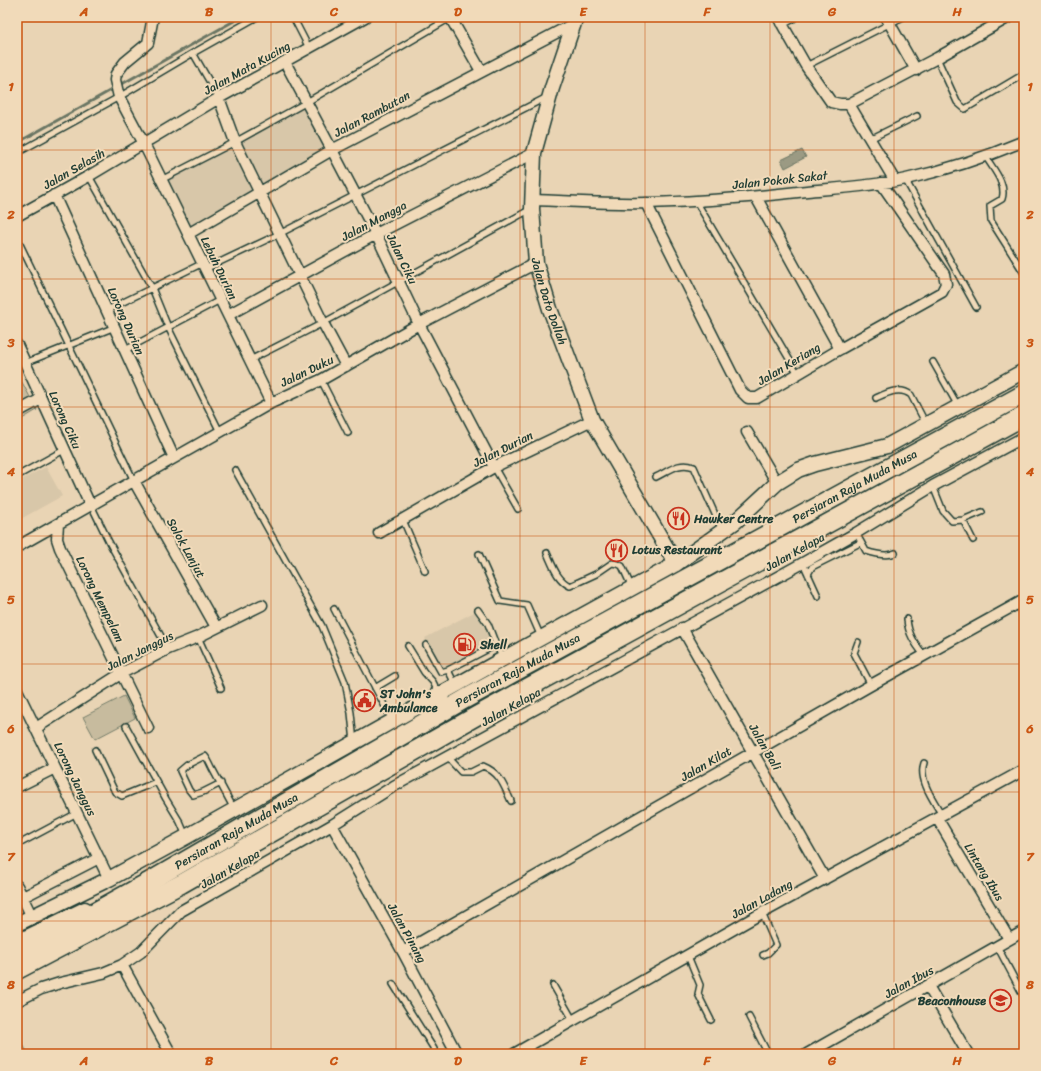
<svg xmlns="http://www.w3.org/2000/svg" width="1041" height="1071" viewBox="0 0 1041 1071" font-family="Sriracha,sans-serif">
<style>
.built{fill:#d8c7a9}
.green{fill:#c7bb9e;stroke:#737c69}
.water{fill:#9b9a83;stroke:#697563}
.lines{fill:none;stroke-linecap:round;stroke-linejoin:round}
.stream{stroke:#697563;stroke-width:3}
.lane-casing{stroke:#1f3d34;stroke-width:8}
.street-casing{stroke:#1f3d34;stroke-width:13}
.secondary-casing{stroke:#1f3d34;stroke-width:17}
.highway-casing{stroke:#1f3d34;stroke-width:21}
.lane{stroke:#f1dab9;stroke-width:5}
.street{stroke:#f1dab9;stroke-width:10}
.secondary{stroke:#f1dab9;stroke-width:14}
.highway{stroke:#f1dab9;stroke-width:18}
.grid{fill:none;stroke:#ca5512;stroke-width:1;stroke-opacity:0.55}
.labels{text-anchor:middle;stroke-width:4;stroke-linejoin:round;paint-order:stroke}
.street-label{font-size:12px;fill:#1f3d34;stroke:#f1dab9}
.poi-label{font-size:12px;font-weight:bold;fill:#1f3d34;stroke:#f1dab9;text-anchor:start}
.neatline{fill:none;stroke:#ca5512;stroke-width:1.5}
.grid-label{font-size:13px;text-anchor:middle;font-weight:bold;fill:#ca5512}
</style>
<rect width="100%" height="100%" fill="#e9d4b4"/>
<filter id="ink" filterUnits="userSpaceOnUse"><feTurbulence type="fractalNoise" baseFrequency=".025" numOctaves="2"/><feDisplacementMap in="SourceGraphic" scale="8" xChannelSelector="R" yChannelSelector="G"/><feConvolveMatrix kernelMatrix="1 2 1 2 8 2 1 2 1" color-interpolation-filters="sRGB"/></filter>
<g filter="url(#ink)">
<path class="built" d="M 307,102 L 332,150 L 188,234 L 163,183 Z
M 46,467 L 62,496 L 17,521 L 17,482 Z
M 476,611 L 493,644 L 442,670 L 425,638 Z"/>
<path class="green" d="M 17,373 L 37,410 L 17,422 Z
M 124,696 L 135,718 L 95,739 L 83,717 Z
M 17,1033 L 28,1054 L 17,1054 Z"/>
<path class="water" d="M 802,150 L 806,157 L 785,168 L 781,160 Z"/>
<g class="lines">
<path class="stream" d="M 17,143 L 241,17"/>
<defs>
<path id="lane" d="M 293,17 L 309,48
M 453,23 L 465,17
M 193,53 L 219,98
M 937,58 L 957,102 L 965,109 L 1024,74
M 806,66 L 903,17
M 870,139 L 917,116
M 17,153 L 119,97 L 193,53 L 257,17
M 986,157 C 993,169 1007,184 1002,199 L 990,206 L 991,221 L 1024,273
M 89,176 L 152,288 L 168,327 L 220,432
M 905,179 L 976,307
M 161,180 L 235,142 L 307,102 L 450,18
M 696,201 L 798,374
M 17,238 L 134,481
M 205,269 L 279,234 L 547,97
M 107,310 L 203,263
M 125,350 L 220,300
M 250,360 L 323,323 L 531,209
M 933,362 L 958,406
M 25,363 L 115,327
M 321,380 L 348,433
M 876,398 C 887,393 900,386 911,395 L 926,424
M 494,467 L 518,509
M 235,470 L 322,626 L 345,682 L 351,713 L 354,742
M 17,476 L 64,450
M 656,477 C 669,471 679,461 694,467 L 722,530
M 933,486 L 943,511 L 952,521 L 963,520 L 982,512
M 91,505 L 109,542 L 168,649
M 403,520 L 425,571
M 963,520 L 973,540
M 856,533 L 866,551 C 875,554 887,557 895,553
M 547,553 C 553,566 557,580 570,586 L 596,574 L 612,563 L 618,564 L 622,566 L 632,588
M 479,554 L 500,601 L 527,605 L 541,637
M 803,563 L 818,596
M 808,574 L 812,567 L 860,543
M 334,609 L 392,720
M 907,619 C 908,634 915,644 924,655
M 198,637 L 221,688
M 858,642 L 854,653 L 871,685
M 426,645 L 441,672 L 448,670
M 496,645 L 503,659
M 408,646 L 424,672 L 433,682 L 438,692
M 455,684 L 448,670 L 496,645 L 488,624 L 478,610
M 375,688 L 395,676
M 126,726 L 166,799 L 180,822 L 186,836
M 95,750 L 115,792 L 122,796 L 156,782
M 447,757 L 461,772 L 471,772 L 483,766 C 500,773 503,784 511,801
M 924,763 C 918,780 934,801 942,815
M 221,783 L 203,792 L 193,795 L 189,790 L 180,771 L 187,765 L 205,756 C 209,760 210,765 213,770 C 220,783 227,796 234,809
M 17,845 L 77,813
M 762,913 L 776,945 L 768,953 L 763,955
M 997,946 L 1023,995
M 688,956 L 700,985 L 698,994 L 711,1020
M 393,984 L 434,1049 L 435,1054
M 553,985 L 573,1020
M 749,1017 L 768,1054"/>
<path id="street" d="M 153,17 L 148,43 L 125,62 L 116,74 L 115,80 L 119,97 L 144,144 L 271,403
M 450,17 L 481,71
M 778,17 L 806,66 L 831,102 L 840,104 L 849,104 L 937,58 L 1009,17
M 886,17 L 916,70
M 781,23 L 792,17
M 285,62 L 332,150 L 376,234 L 419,324 L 494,467
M 219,98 L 235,142 L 323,323 L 346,366
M 849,104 L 895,181
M 54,195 L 174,458
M 756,197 L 840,349
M 532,200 C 570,201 608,204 647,203 C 700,202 754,197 807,191 C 840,188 873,186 906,179 C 947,170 986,157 1024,141
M 646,203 L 740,390 L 748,398 L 757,398 L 840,349 L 942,292 L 946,284 L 944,274 L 881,183
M 17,216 L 89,176 L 219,98 L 365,17
M 188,234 L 332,150 L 573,24
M 228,315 L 376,234 L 534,153
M 17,345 L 90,505
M 17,412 L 41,399
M 747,432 L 777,483
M 134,481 L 216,627
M 58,524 L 57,539 L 60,548 L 148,728
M 379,533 L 494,467 L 592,420
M 17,547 L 271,403 L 321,380 L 419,324 L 536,263
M 682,628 L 825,879
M 17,690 L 109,879
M 36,728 L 122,673 L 168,649 L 198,637 L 262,605
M 17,787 L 55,768
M 937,818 L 1009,939
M 332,825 L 403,952 L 457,1054
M 17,886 L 32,917
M 23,897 L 99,858
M 403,952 L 871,685 L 1024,600
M 122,965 L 171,1054
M 928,986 L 968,1054
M 17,1001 L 41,989 L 60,983 L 103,973 L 122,965 L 141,952 L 181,911 L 332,825 L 394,786 L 803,563 L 856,533 L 933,486 L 1024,437
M 514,1054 L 762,913 L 1024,770
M 807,1054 L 1024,931"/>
<g id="secondary">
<path id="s1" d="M 576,17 L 552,88 L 534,153 L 532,209 L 536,263 L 550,309 L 592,420 L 676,564"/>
<path d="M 17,924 L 109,879 L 186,837 L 503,659 L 676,564 L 735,522 L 777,483 L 798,470 L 815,464 L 887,446 L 1024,371"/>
<path d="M 17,942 L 85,909"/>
</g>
<g id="highway">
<path d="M 439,695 L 440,713"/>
<path id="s2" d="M 17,955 L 152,880 L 465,699 L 1024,394"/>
<path d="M 17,970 L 181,884 L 478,715 L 1024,416"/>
</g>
</defs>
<use href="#lane" class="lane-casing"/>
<use href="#street" class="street-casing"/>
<use href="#secondary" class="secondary-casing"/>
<use href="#highway" class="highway-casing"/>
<use href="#lane" class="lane"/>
<use href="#street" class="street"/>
<use href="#secondary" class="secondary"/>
<use href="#highway" class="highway"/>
</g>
</g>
<path class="grid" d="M 147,17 L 147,1054M 271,17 L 271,1054M 396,17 L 396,1054M 520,17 L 520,1054M 645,17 L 645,1054M 770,17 L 770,1054M 894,17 L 894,1054M 17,150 L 1024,150M 17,279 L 1024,279M 17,407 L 1024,407M 17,536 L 1024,536M 17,664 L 1024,664M 17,792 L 1024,792M 17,921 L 1024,921"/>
<defs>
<symbol id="restaurant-ring" viewBox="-11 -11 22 22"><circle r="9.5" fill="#f1dab9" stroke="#c8321e" stroke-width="1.5"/><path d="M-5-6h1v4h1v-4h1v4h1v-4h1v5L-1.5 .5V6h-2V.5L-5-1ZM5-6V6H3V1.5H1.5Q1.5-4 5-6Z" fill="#c8321e"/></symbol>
<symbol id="fuel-ring" viewBox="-11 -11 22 22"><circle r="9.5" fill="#f1dab9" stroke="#c8321e" stroke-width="1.5"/><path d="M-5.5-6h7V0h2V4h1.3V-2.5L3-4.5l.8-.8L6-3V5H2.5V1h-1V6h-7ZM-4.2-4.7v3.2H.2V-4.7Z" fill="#c8321e"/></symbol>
<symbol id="civic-ring" viewBox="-11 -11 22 22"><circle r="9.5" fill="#f1dab9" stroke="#c8321e" stroke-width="1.5"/><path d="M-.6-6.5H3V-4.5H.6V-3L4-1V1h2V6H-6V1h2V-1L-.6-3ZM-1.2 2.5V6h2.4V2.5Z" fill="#c8321e"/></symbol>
<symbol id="school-ring" viewBox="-11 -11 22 22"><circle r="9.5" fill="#f1dab9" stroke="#c8321e" stroke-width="1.5"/><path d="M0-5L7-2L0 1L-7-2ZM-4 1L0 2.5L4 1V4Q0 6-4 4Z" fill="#c8321e"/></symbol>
</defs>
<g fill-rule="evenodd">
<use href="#restaurant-ring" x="666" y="506" width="25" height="25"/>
<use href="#restaurant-ring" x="604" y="538" width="25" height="25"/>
<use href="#fuel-ring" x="452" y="632" width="25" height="25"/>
<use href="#civic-ring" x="352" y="688" width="25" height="25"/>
<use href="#school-ring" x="988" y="988" width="25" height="25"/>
</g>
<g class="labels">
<g class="street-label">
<text transform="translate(247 68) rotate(-29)" y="4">Jalan Mata Kucing</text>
<text transform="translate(372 114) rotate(-28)" y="4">Jalan Rambutan</text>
<text transform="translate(74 169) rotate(-30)" y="4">Jalan Selasih</text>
<text transform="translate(780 180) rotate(-6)" y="4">Jalan Pokok Sakat</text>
<text transform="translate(374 221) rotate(-28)" y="4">Jalan Mangga</text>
<text transform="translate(402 259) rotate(64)" y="4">Jalan Ciku</text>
<text transform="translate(219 268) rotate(64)" y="4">Lebuh Durian</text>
<text dy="4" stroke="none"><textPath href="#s1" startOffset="293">Jalan Dato Dollah</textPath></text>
<text transform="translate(126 321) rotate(66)" y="4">Lorong Durian</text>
<text transform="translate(789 364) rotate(-31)" y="4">Jalan Keriang</text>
<text transform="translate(307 371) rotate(-26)" y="4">Jalan Duku</text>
<text transform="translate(65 420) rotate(66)" y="4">Lorong Ciku</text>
<text transform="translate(503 449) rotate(-27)" y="4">Jalan Durian</text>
<text dy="4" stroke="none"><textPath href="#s2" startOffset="960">Persiaran Raja Muda Musa</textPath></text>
<text transform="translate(186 548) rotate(61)" y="4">Solok Lanjut</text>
<text transform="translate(795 552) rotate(-29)" y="4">Jalan Kelapa</text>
<text transform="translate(100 599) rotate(64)" y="4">Lorong Mempelam</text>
<text transform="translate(140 651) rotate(-27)" y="4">Jalan Janggus</text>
<text dy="4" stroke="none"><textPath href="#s2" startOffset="576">Persiaran Raja Muda Musa</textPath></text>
<text transform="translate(511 707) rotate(-29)" y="4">Jalan Kelapa</text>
<text transform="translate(765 747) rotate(60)" y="4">Jalan Bali</text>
<text transform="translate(706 764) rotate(-30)" y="4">Jalan Kilat</text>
<text transform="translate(75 779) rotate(64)" y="4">Lorong Janggus</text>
<text dy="4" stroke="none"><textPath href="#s2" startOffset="252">Persiaran Raja Muda Musa</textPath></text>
<text transform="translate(230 869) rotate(-30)" y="4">Jalan Kelapa</text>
<text transform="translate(984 872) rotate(59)" y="4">Lintang Ibus</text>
<text transform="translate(762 899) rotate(-29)" y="4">Jalan Ladang</text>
<text transform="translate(407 933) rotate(61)" y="4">Jalan Pinang</text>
<text transform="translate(909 982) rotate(-29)" y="4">Jalan Ibus</text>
</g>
<g class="poi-label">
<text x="694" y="523">Hawker Centre</text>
<text x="632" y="554">Lotus Restaurant</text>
<text x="480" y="649">Shell</text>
<text x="380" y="698">ST John's<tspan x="380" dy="14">Ambulance</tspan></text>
<text x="986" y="1005" text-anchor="end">Beaconhouse</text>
</g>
</g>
<rect width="1041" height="1071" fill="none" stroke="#f1dab9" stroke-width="44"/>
<rect x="22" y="22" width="997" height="1027" class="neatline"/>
<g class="grid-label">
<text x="84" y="16">A</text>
<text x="209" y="16">B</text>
<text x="334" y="16">C</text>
<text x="458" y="16">D</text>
<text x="583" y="16">E</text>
<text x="707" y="16">F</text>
<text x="832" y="16">G</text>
<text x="957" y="16">H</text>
<text x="11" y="91">1</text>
<text x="1030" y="91">1</text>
<text x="11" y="219">2</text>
<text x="1030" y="219">2</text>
<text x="11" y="347">3</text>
<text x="1030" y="347">3</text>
<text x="11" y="476">4</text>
<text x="1030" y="476">4</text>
<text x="11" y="604">5</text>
<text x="1030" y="604">5</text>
<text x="11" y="733">6</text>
<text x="1030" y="733">6</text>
<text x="11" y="861">7</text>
<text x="1030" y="861">7</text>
<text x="11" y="989">8</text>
<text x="1030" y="989">8</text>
<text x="84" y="1065">A</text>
<text x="209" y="1065">B</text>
<text x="334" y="1065">C</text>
<text x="458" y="1065">D</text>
<text x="583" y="1065">E</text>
<text x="707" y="1065">F</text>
<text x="832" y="1065">G</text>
<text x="957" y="1065">H</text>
</g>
</svg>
